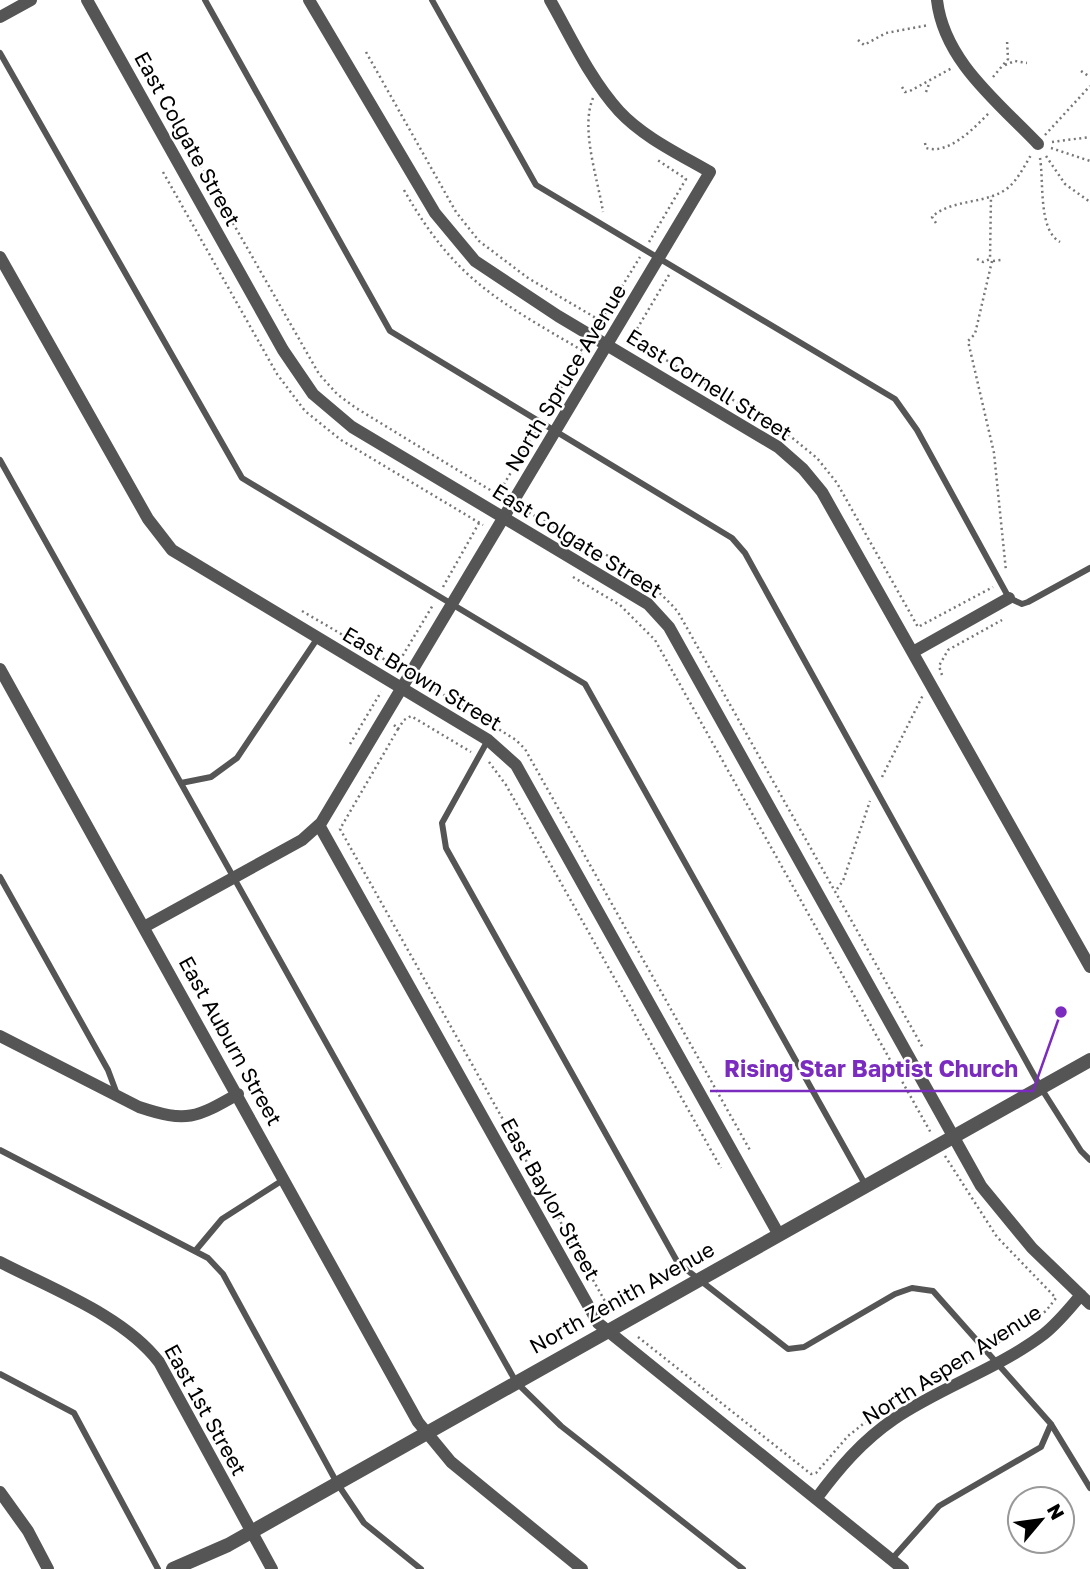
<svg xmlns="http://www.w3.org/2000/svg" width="1090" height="1569" viewBox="0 0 1090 1569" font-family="'Golos Text',sans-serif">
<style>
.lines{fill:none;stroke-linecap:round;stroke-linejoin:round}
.path{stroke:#777;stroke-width:2.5;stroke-dasharray:2 3.5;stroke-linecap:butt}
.service{stroke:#555;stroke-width:6}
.minor{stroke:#555;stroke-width:12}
.tertiary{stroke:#555;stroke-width:14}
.labels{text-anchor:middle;stroke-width:5;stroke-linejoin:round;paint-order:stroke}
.street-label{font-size:21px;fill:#000;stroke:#fff}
.leader{fill:none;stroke:#7b2cbf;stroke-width:2.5}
.callout-dot{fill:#7b2cbf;stroke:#fff;stroke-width:2.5}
.callout-label{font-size:23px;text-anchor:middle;font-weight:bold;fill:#7b2cbf;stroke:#fff;stroke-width:5;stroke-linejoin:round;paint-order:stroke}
</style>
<rect width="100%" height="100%" fill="#fff"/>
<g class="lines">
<path class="path" d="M 858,40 L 864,45 L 886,33 L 929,25
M 366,52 L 456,212 L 479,241 L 528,278 L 601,321 L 640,257
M 1005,65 L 1015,61 L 1027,63
M 1081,71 L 1090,77
M 993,77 L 1008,59 L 1007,40
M 902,87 L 905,92 L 910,91 L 952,68
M 926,92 L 929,84
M 593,98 C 580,129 598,179 603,212
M 1045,135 L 1090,86
M 184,137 L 319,374 L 337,394 L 356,408 L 500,496
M 1052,142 L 1090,137
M 925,143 L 926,148 C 949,155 974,128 989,113
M 1051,148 L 1090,161
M 1046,156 L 1065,184 L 1090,202
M 1040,158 C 1044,182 1038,230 1060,242
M 163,172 L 277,374 L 305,411 L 341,440 L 483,525
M 404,190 C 455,280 497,300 583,351 L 546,413
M 936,223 L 932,217 C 952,198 988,205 1009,187 C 1018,179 1025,165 1031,155
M 649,242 L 686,179 L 656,159
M 977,259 L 983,262 L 990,259 L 991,196
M 992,261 L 975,334 L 968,341 L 994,453 L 1006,571
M 993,261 L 1001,260
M 669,275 L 631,339 L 780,428 L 817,458 L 837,483 L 918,627 L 993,587
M 498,494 L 536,431
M 524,510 C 576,539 639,566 678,612 L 923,1048
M 573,577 L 620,605 L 655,640 L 931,1133
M 443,587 L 479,523
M 302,611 L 399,668
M 397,665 L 433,605
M 942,675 L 939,666 L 948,650 L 1002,620
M 420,680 L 516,740 L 525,749 L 751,1152
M 394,725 L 398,729 L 404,720 L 411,716 L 471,752
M 398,729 L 340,829 L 611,1312
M 350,744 L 381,692
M 489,762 L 506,785 L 721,1168
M 882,777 L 923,695
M 837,889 L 843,881 L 870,801
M 945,1156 L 997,1237 L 1056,1298 L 1046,1311 L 995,1345
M 638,1337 L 811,1474 L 816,1473 L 848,1436 L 872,1417
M 959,1366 L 978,1356"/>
<path class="service" d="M 205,0 L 390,331 L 732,538 L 745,553 L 1041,1088 L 1081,1151 L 1090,1160
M 432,0 L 536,185 L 895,399 L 917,430 L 1009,598 L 1022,604 L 1028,602 L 1090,568
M 0,53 L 242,478 L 585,684 L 866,1186
M 0,460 L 516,1382 L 561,1426 L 743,1569
M 488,740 L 442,823 L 446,848 L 678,1263 L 788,1349 L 804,1347 L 895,1294 L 912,1288 L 933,1291 L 1051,1424 L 1090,1488
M 181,783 L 211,777 L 237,758 L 317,639
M 0,877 L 108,1070 L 117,1094
M 0,1150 L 208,1258 L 223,1274 L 337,1483 L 364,1523 L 421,1569
M 196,1250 L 222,1219 L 283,1180
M 0,1374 L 74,1413 L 158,1569
M 891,1560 L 939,1506 L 1041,1447 L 1051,1424"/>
<path class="minor" d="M 87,0 L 283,350 L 313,394 L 352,427 L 648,604 L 669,627 L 981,1186 L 1032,1248 L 1090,1304
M 309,0 L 435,213 L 475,261 L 558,316 L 778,447 L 803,469 L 822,492 L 1090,967
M 937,0 C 944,61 998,102 1038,144
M 0,17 L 31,0
M 0,257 L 148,519 L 172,550 L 488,740 L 516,765 L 779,1235
M 913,652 L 1009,598
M 0,669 L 418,1422 L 451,1462 L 582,1569
M 319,825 L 598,1323 L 903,1569
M 144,927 L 302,840 L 321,823 L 710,172 C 679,154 643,137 619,111 C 590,79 571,37 550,0
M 0,1036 L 139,1107 C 187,1123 196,1118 238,1094
M 0,1262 C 52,1289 124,1316 159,1362 L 272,1569
M 0,1492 L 28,1531 L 48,1569
M 816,1499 C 839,1468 862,1441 894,1419 C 941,1387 998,1369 1044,1334 C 1058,1323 1069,1309 1081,1295"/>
<path class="tertiary" d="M 173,1569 L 228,1545 L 1090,1060"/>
</g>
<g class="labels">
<g class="street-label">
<text transform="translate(187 139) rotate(61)" y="7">East Colgate Street</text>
<text transform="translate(566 378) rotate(-59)" y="7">North Spruce Avenue</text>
<text transform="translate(709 385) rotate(32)" y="7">East Cornell Street</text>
<text transform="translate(577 541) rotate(32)" y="7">East Colgate Street</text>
<text transform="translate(422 679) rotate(31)" y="7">East Brown Street</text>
<text transform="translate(230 1041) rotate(61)" y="7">East Auburn Street</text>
<text transform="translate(550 1199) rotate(61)" y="7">East Baylor Street</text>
<text transform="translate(622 1298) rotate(-29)" y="7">North Zenith Avenue</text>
<text transform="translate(952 1365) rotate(-32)" y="7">North Aspen Avenue</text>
<text transform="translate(205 1410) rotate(61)" y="7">East 1st Street</text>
</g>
</g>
<path class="leader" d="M1061 1012L1033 1091H710"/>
<circle class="callout-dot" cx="1061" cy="1012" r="7"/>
<g class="callout-label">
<text x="871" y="1077">Rising Star Baptist Church</text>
</g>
<g transform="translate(1041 1520) rotate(61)"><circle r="33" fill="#ffffff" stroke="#999999" stroke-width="2"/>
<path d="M0-5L12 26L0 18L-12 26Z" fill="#000000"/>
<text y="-10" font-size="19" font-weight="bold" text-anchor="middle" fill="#000000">N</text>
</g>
</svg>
